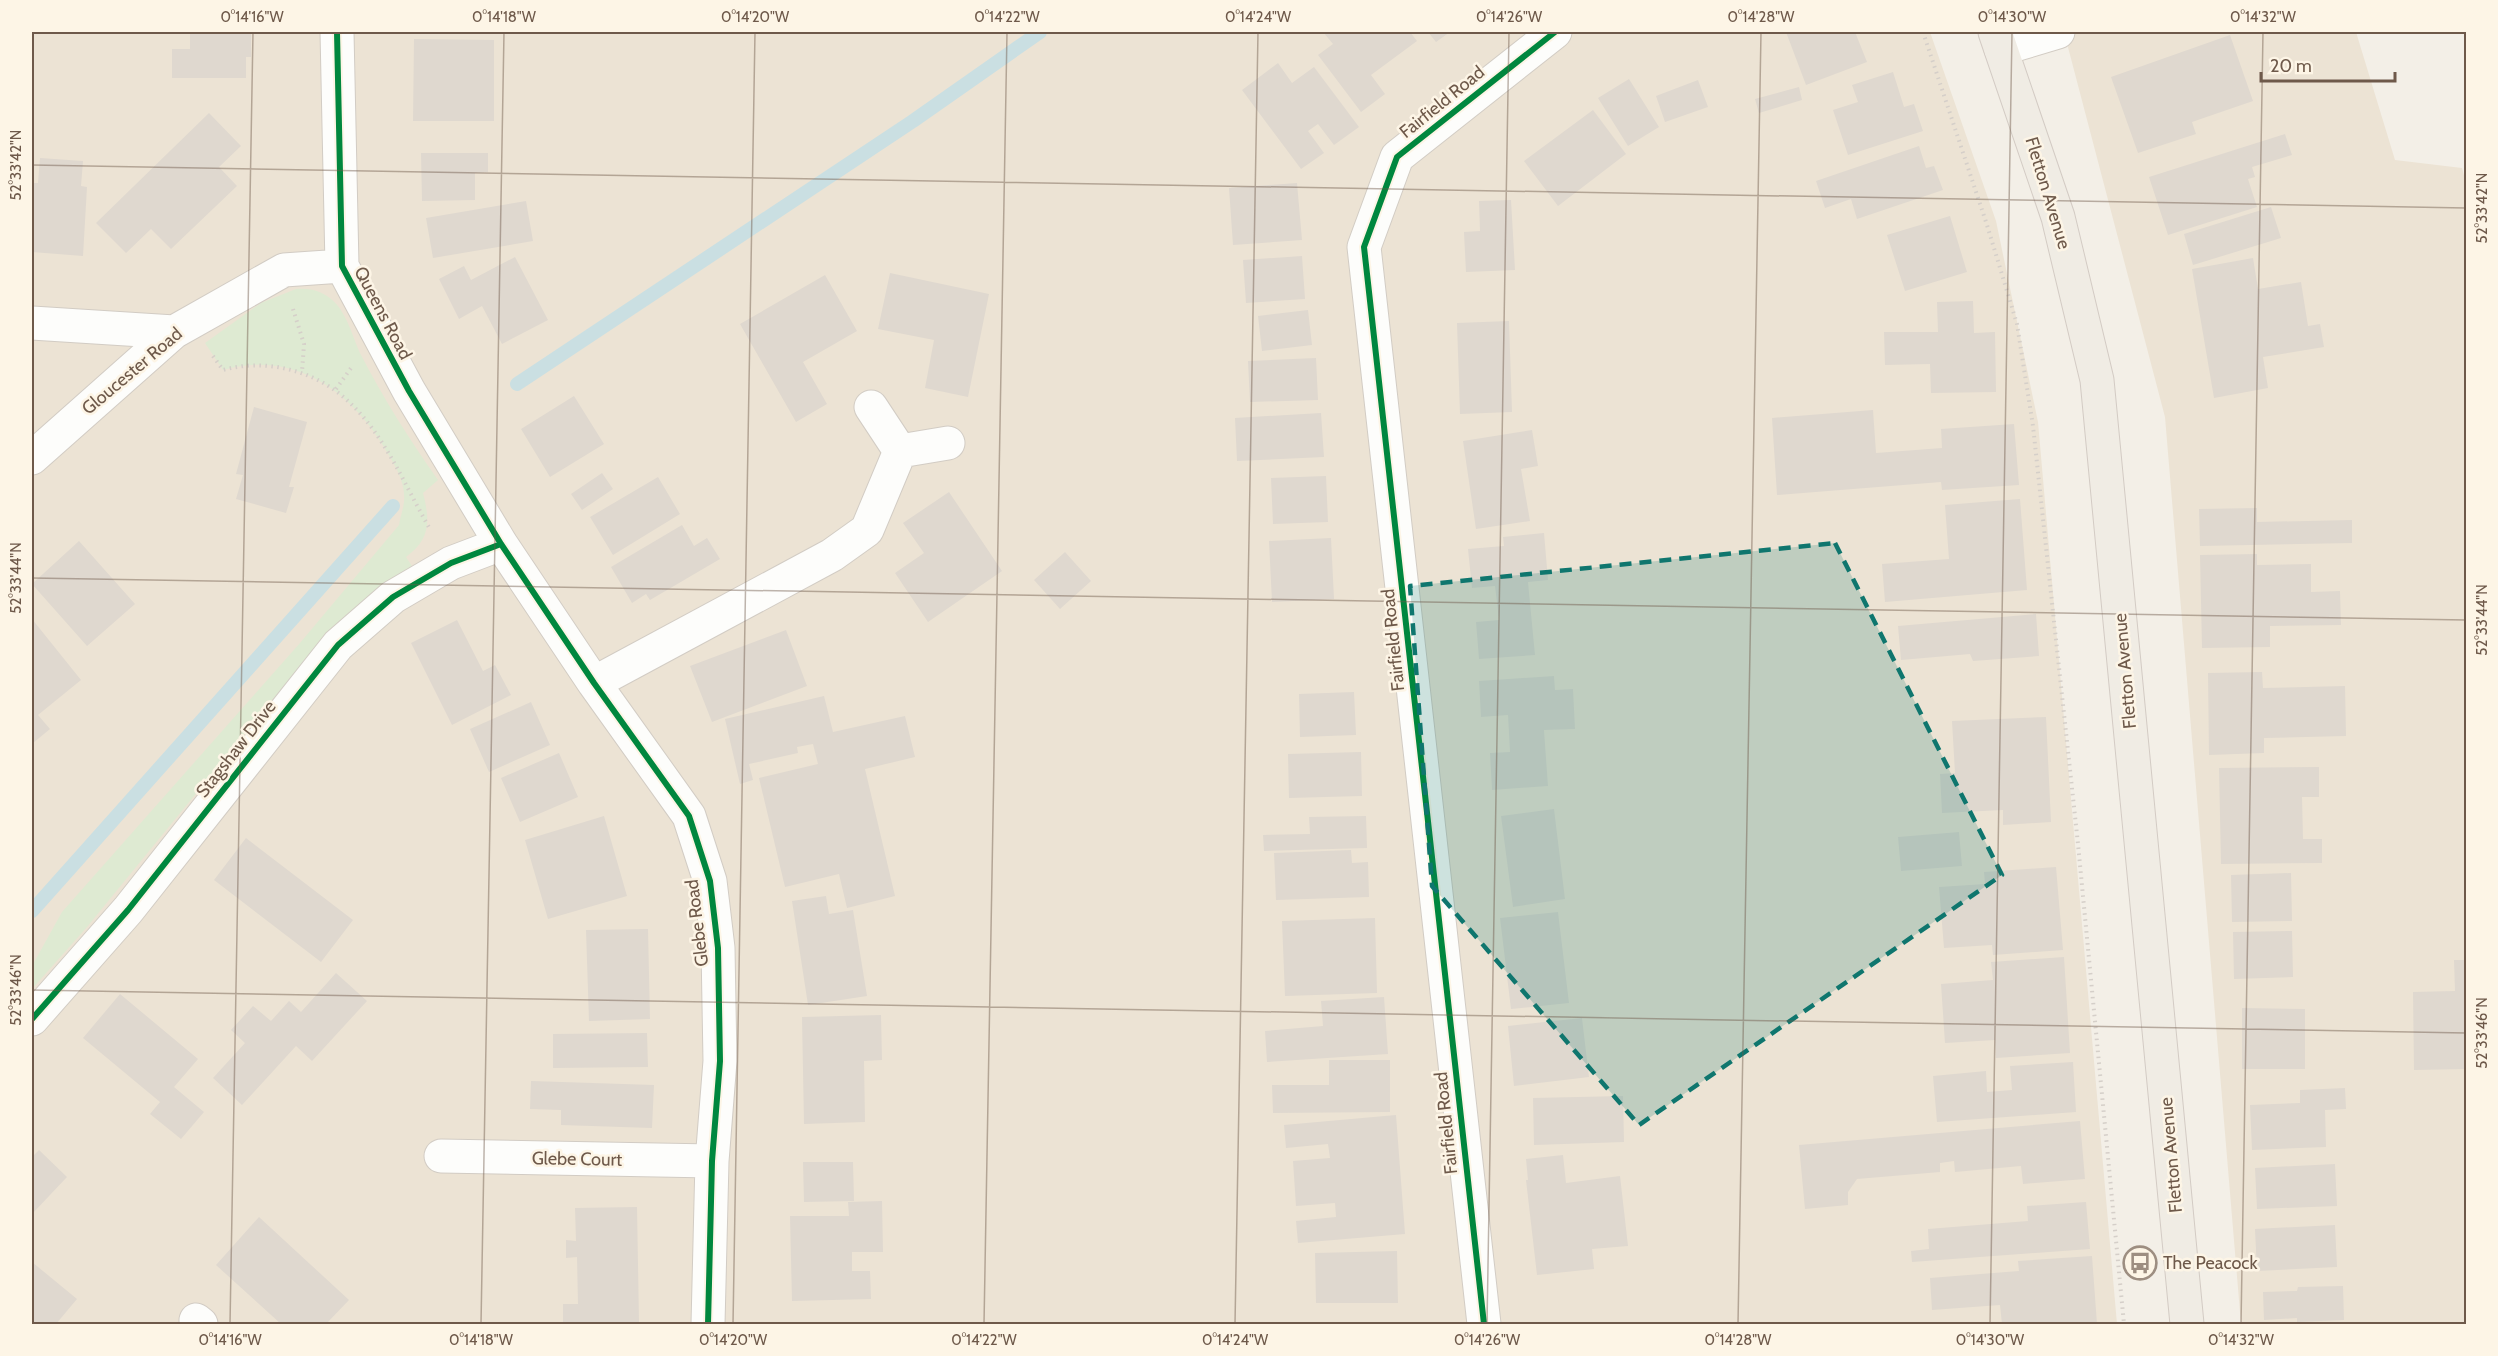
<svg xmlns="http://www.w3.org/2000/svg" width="2498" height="1356" viewBox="0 0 2498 1356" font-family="Cabin,sans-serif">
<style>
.residential{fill:#ece3d4}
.green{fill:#deead2}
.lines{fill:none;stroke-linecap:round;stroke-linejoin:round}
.stream{stroke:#cadfe2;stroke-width:14}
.building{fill:#dfd8cf}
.street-casing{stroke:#d2ccc4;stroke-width:35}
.primary-casing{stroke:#d3cbc4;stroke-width:35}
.path{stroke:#d5cfc9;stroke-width:4;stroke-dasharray:1.5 4.5;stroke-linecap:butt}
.street{stroke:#fdfdfb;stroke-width:33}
.primary{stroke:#f0ece4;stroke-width:33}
.cycleway-casing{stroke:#fdf5e6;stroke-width:10}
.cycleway{stroke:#00873e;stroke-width:6}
.marked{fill:#0f766e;fill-opacity:0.2;stroke:#0f766e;stroke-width:4.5;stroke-dasharray:12 8;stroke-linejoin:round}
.ticks{fill:none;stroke:#6e594a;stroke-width:1.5;stroke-opacity:0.45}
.labels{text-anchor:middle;stroke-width:5;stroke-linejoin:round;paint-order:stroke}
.street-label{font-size:18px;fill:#6e594a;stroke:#fdf5e6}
.poi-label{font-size:18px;fill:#6e594a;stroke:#fdf5e6;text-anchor:start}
.neatline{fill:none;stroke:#6e594a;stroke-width:2}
.ticks-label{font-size:15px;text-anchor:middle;fill:#6e594a}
</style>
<rect width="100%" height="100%" fill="#f3efe7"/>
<path class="residential" d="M 32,32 L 1930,32 L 1996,221 L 2038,422 L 2117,1324 L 32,1324 Z
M 2064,32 L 2356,32 L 2395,160 L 2462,168 L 2466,183 L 2466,1324 L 2241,1324 L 2165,417 Z"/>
<path class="green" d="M 296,289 C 309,288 320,290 331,299 C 347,312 352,336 361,355 C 383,398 410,440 438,480 L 423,493 C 430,520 431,539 406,557 L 412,566 L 372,593 L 337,625 L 279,692 L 87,927 L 32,989 L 32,966 L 62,912 L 300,643 L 399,525 C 400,518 403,510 404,502 C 406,481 394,464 384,447 C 349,389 293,350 223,370 L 205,343 L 261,303 Z"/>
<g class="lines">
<path class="stream" d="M 517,384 L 913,121 L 1040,32
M 32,911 L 393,506"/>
</g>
<path class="building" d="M 190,32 L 251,32 L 251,57 L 246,57 L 246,78 L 172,78 L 172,49 L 190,49 Z
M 1323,32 L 1410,32 L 1417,41 L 1371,75 L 1385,94 L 1361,112 L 1318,55 L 1333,44 Z
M 1428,32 L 1450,32 L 1436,42 Z
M 1786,32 L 1855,32 L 1867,62 L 1806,85 Z
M 2230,35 L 2253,101 L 2192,122 L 2196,134 L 2138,153 L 2111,77 Z
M 414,39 L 494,40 L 494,121 L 413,121 Z
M 1278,63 L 1292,83 L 1314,67 L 1359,127 L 1334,145 L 1318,124 L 1308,131 L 1324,153 L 1301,169 L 1242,90 Z
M 1893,72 L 1904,107 L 1914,104 L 1923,131 L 1848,155 L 1833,110 L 1858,102 L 1852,85 Z
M 1629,79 L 1659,127 L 1628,146 L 1598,98 Z
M 1698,80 L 1708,107 L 1665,122 L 1656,96 Z
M 1799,87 L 1802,100 L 1759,113 L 1755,99 Z
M 1593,110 L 1626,154 L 1558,206 L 1524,161 Z
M 209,113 L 241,146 L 219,167 L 237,186 L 171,249 L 151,229 L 126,253 L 96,223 Z
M 2285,134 L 2292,155 L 2252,167 L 2255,177 L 2248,179 L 2257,207 L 2168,235 L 2149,177 Z
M 1919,146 L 1926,168 L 1934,166 L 1943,190 L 1857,219 L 1851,199 L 1825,208 L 1816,181 Z
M 421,153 L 488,153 L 488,172 L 475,173 L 475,200 L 422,201 Z
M 40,158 L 83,161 L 81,186 L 87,187 L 83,256 L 32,252 L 32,183 L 38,183 Z
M 1297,183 L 1302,240 L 1233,245 L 1229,188 Z
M 1511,200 L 1515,270 L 1466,272 L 1464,232 L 1480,231 L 1479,201 Z
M 526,201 L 533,241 L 433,258 L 426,218 Z
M 2271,207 L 2281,238 L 2193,265 L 2184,234 Z
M 1950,216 L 1967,272 L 1905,291 L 1887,235 Z
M 1302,256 L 1305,299 L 1246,303 L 1243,260 Z
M 515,257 L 548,320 L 502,344 L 482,306 L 459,319 L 439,279 L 464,266 L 471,280 Z
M 2253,258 L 2258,289 L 2301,282 L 2308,326 L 2320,324 L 2324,347 L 2263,357 L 2268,388 L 2214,398 L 2192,269 Z
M 890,273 L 989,294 L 968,397 L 925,388 L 934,340 L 878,329 Z
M 825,275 L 857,331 L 803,362 L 827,404 L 796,422 L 740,324 Z
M 1973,301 L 1974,333 L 1995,332 L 1996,392 L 1931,393 L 1930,364 L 1885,365 L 1884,332 L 1938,332 L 1937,302 Z
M 1308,310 L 1312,345 L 1262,351 L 1258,316 Z
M 1509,321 L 1512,412 L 1460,414 L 1457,323 Z
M 1316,358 L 1318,400 L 1250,402 L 1248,361 Z
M 574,396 L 604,444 L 550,477 L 521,429 Z
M 254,407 L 307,422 L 289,487 L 294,487 L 286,513 L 236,499 L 243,475 L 236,474 Z
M 1873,410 L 1876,453 L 1942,448 L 1941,429 L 2014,424 L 2019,485 L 1942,490 L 1941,482 L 1777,495 L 1772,418 Z
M 1321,413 L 1324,457 L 1237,461 L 1235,418 Z
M 1532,430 L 1538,466 L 1521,469 L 1530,521 L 1476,529 L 1463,441 Z
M 602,473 L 613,489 L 582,510 L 571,494 Z
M 1326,476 L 1328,522 L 1273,524 L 1271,478 Z
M 658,477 L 680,514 L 613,555 L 590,517 Z
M 949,492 L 1002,571 L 928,622 L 895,573 L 924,553 L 903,523 Z
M 2020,499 L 2027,590 L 1885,602 L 1882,564 L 1949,559 L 1945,505 Z
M 2257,508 L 2257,522 L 2352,520 L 2352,543 L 2200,546 L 2199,509 Z
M 682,525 L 694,546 L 707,538 L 720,559 L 650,600 L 646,594 L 632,603 L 611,567 Z
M 1544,533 L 1548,580 L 1528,582 L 1535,655 L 1479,659 L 1476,622 L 1499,620 L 1495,586 L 1472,588 L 1468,549 L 1504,546 L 1503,537 Z
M 1331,538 L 1334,599 L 1272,602 L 1269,541 Z
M 79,541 L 135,604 L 87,646 L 32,584 Z
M 1065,552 L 1091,581 L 1060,609 L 1034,580 Z
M 2257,554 L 2257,565 L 2311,564 L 2311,592 L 2340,591 L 2341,625 L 2270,626 L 2270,647 L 2202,648 L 2200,555 Z
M 2036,614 L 2039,656 L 1973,661 L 1970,654 L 1901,660 L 1898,626 Z
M 32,619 L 81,680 L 38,715 L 50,729 L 33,743 Z
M 457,620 L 483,671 L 495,665 L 511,695 L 452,725 L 411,643 Z
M 786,630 L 807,686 L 712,722 L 690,666 Z
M 2262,672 L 2263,688 L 2345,686 L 2346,736 L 2264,738 L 2264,753 L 2209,755 L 2208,673 Z
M 1554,676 L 1555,690 L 1573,689 L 1575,729 L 1544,730 L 1548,786 L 1492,790 L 1490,753 L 1510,752 L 1508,715 L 1481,717 L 1479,681 Z
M 1354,692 L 1356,735 L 1300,737 L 1299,694 Z
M 824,696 L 833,732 L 905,716 L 915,757 L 865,769 L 895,896 L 847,908 L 839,874 L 785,887 L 759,778 L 818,764 L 813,744 L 797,747 L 798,753 L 749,764 L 753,780 L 740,784 L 725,719 Z
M 531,702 L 550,745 L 489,772 L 470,729 Z
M 2046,717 L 2051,822 L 2003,825 L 2003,810 L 1942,813 L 1940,774 L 1955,773 L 1952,721 Z
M 1361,752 L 1362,796 L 1289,798 L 1288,754 Z
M 559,753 L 578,797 L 520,822 L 501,778 Z
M 2319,767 L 2319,797 L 2302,797 L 2303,839 L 2322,839 L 2322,863 L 2221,864 L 2219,768 Z
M 1554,809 L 1565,899 L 1513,907 L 1501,816 Z
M 604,816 L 627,896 L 548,919 L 525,840 Z
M 1366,816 L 1367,848 L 1264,851 L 1263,835 L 1310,834 L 1309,817 Z
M 1959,832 L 1962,866 L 1901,871 L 1898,837 Z
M 246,838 L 353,920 L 321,962 L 214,880 Z
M 1351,850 L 1352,863 L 1368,862 L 1369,897 L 1276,900 L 1274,853 Z
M 2056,867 L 2063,950 L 1993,955 L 1992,945 L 1944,948 L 1939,887 L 1985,884 L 1984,872 Z
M 2291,873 L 2292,921 L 2232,922 L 2231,875 Z
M 826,896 L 829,914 L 853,910 L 867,996 L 808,1005 L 792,901 Z
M 1558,912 L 1569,1003 L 1511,1009 L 1500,918 Z
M 1375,918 L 1377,993 L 1285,996 L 1282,921 Z
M 648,929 L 650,1019 L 589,1021 L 586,930 Z
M 2292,931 L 2293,977 L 2234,979 L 2233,932 Z
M 2064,957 L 2070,1053 L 1996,1058 L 1995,1040 L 1945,1043 L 1941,984 L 1993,980 L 1991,962 Z
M 2454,960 L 2466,960 L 2466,1069 L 2414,1070 L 2413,992 L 2455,991 Z
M 336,973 L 367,1001 L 312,1061 L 296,1046 L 242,1105 L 213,1078 L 245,1043 L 231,1030 L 253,1006 L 271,1021 L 289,1001 L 301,1012 Z
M 120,994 L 198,1059 L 174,1087 L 204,1112 L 181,1139 L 150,1114 L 160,1102 L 83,1038 Z
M 1384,997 L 1388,1054 L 1267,1062 L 1265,1031 L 1323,1026 L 1321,1001 Z
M 2242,1008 L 2305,1009 L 2305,1069 L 2242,1069 Z
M 881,1015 L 882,1060 L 864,1061 L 865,1122 L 804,1124 L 802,1017 Z
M 1582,1018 L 1589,1077 L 1514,1086 L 1508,1026 Z
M 647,1033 L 648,1067 L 553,1068 L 553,1034 Z
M 1329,1060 L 1390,1060 L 1390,1112 L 1273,1113 L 1272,1085 L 1329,1085 Z
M 2073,1062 L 2076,1112 L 1937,1122 L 1933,1076 L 1986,1071 L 1987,1092 L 2012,1090 L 2010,1066 Z
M 531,1081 L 654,1085 L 652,1128 L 561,1125 L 561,1110 L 530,1109 Z
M 2345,1088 L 2346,1109 L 2325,1110 L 2326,1147 L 2252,1150 L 2250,1105 L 2300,1103 L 2300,1090 Z
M 1623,1096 L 1624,1142 L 1534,1145 L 1533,1098 Z
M 1396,1115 L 1405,1234 L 1298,1243 L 1296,1221 L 1336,1217 L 1335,1203 L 1296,1206 L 1293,1161 L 1330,1158 L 1328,1144 L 1286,1148 L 1284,1125 Z
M 2080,1121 L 2085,1179 L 2023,1184 L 2021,1166 L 1955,1172 L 1954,1161 L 1940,1163 L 1940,1172 L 1857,1179 L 1848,1192 L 1848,1205 L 1805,1209 L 1799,1145 Z
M 39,1150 L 67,1177 L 32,1214 L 32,1157 Z
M 1563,1155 L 1566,1183 L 1620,1176 L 1628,1246 L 1592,1249 L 1594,1269 L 1537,1275 L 1526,1180 L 1528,1180 L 1526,1159 Z
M 803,1162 L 853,1162 L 854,1201 L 804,1202 Z
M 2335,1164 L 2337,1206 L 2257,1209 L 2255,1168 Z
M 882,1201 L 883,1252 L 852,1252 L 852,1271 L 870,1271 L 871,1299 L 792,1301 L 790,1216 L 849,1216 L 848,1202 Z
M 2086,1202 L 2090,1249 L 1912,1262 L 1911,1251 L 1929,1249 L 1928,1229 L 2028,1221 L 2027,1206 Z
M 637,1207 L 639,1322 L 563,1324 L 563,1304 L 578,1304 L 577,1257 L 566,1258 L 566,1240 L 576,1241 L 575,1208 Z
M 259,1217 L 349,1300 L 326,1324 L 281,1324 L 216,1265 Z
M 2335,1225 L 2337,1267 L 2257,1271 L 2255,1229 Z
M 1397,1251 L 1398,1303 L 1316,1303 L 1315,1253 Z
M 2092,1256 L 2097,1324 L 2002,1324 L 2000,1305 L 1932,1310 L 1930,1278 L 2019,1271 L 2018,1261 Z
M 32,1262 L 77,1299 L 56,1324 L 32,1324 Z
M 2343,1286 L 2344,1320 L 2297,1322 L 2297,1318 L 2264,1320 L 2263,1292 L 2297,1291 L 2298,1287 Z"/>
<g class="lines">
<defs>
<path id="street" d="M 337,32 L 342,266 L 409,391 L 501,544 L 594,683 L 689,816 L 710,881 L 718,948 L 720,1061 L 712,1161 L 708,1324
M 2001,49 L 2058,32
M 32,323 L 174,332
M 871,407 L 900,451
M 32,458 L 174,332 L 284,270 L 342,266
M 594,683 L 832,555 L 867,530 L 900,451 L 948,443
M 32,1019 L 128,910 L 338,645 L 393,597 L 451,563 L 501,544
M 441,1156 L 712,1161
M 196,1320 L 201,1324
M 1484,1324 L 1364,247 L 1397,157 L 1555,32"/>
<path id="primary" d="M 1995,32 L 2058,217 L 2097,380 L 2187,1324"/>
</defs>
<use href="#street" class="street-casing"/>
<use href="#primary" class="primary-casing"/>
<path class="path" d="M 1923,32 L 1987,225 L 2017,324 L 2033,426 L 2078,844 L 2124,1324
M 293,309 L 304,344 L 302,372
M 213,356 L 223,370 C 245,364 266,364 287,369 C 367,387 393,465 430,529
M 336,389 L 351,368"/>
<use href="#street" class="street"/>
<use href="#primary" class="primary"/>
<defs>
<path id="cycleway" d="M 337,32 L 342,266 L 409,391 L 501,544 L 594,683 L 689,816 L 710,881 L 718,948 L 720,1061 L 712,1161 L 708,1324
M 32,1019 L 128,910 L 338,645 L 393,597 L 451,563 L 501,544
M 1484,1324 L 1364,247 L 1397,157 L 1555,32"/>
</defs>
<use href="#cycleway" class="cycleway-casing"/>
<use href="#cycleway" class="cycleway"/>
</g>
<path class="marked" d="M 1835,543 L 2002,875 L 1639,1125 L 1432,886 L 1410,586 Z"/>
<path class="ticks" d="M 32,165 L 2466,208M 32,578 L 2466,620M 32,990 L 2466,1033M 230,1324 L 253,32M 481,1324 L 504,32M 733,1324 L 755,32M 984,1324 L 1007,32M 1235,1324 L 1258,32M 1487,1324 L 1509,32M 1738,1324 L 1761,32M 1990,1324 L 2012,32M 2241,1324 L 2263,32"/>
<defs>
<symbol id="bus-ring" viewBox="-11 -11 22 22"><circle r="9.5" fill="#fdf5e6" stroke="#9d8e81" stroke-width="1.5"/><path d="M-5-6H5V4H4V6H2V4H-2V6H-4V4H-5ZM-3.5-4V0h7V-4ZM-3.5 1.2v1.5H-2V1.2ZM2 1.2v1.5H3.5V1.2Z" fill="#9d8e81"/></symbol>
</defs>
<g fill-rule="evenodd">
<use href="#bus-ring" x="2121" y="1244" width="38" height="38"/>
</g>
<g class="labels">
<g class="street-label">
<text transform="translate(1442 102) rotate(-39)" y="6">Fairfield Road</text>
<text transform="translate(2048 193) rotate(73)" y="6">Fletton Avenue</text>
<text transform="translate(383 313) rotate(62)" y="6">Queens Road</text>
<text transform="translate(132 371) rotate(-40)" y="6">Gloucester Road</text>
<text transform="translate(1393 640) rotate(-96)" y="6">Fairfield Road</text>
<text transform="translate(2125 671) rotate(-95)" y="6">Fletton Avenue</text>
<text transform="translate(236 749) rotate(-52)" y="6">Stagshaw Drive</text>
<text transform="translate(697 923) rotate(-97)" y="6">Glebe Road</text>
<text transform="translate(1446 1123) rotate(-96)" y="6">Fairfield Road</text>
<text transform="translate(2171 1155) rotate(-95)" y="6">Fletton Avenue</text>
<text transform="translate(577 1159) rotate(1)" y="6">Glebe Court</text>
</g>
<g class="poi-label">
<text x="2163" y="1269">The Peacock</text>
</g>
</g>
<rect width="2498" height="1356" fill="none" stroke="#fdf5e6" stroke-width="66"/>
<path d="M2261 72v9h134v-9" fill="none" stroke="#6e594a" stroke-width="3"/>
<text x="2270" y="72" font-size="18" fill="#6e594a" stroke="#fdf5e6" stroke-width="4.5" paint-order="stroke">20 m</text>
<rect x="33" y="33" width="2432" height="1290" class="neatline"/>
<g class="ticks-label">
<text x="252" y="22">0°14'16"W</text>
<text x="504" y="22">0°14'18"W</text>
<text x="755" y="22">0°14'20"W</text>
<text x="1007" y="22">0°14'22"W</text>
<text x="1258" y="22">0°14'24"W</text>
<text x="1509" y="22">0°14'26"W</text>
<text x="1761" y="22">0°14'28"W</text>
<text x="2012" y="22">0°14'30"W</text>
<text x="2263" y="22">0°14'32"W</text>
<text transform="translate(16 165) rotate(-90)" y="5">52°33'42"N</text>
<text transform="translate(2482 208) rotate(-90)" y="5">52°33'42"N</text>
<text transform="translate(16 578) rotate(-90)" y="5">52°33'44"N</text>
<text transform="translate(2482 620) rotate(-90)" y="5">52°33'44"N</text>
<text transform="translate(16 990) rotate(-90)" y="5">52°33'46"N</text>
<text transform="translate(2482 1033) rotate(-90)" y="5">52°33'46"N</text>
<text x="230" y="1345">0°14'16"W</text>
<text x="481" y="1345">0°14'18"W</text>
<text x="733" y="1345">0°14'20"W</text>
<text x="984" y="1345">0°14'22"W</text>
<text x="1235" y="1345">0°14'24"W</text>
<text x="1487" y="1345">0°14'26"W</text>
<text x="1738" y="1345">0°14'28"W</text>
<text x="1990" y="1345">0°14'30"W</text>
<text x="2241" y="1345">0°14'32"W</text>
</g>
</svg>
